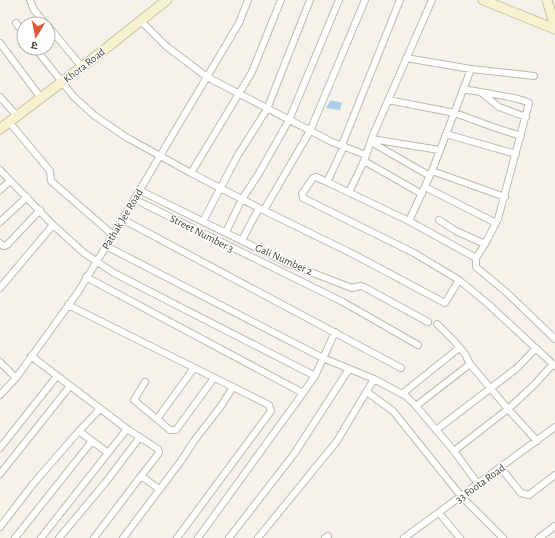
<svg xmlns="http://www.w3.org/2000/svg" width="555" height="538" viewBox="0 0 555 538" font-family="'Alegreya Sans','Noto Sans Devanagari',sans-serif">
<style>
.water{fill:#afcee9}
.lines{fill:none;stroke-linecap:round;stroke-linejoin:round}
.street-casing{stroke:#bebaaf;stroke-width:8}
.secondary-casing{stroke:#cec5a0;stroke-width:11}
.street{stroke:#fff;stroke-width:6}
.secondary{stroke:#f9f2d0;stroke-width:9}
.labels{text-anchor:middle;stroke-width:3;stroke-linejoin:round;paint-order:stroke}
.street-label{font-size:11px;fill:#47433a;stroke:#fff}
</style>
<rect width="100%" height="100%" fill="#f4f2eb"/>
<path class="water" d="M 331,100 L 342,103 L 340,110 L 326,108 Z"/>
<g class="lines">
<defs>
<path id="street" d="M 30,0 L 34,10 L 46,24
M 141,21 L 166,46 L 207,77 L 332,142 L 366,155
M 16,23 L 24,34
M 48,26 L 82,67
M 0,43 L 41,98
M 35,48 L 74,97 L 95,116 L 126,137 L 191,173 L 259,208 L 353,254 L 445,303 L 459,280
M 406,58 L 471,69 L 534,76
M 463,89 C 477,92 520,97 529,103 L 502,204 L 498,219 L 485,244
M 483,94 L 499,107 L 526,117
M 0,97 L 17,116
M 388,100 L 455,113 L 493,127 L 521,136
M 10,123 L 50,171 L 51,181 L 113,235
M 446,134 L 516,154
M 372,139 L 439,150
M 371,142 L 430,176
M 342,145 L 400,0
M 344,146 L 327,182 L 409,221 L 476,258
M 364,161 L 422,194
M 0,170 L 53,225 L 84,253 L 114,273 L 315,376
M 432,171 L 505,197
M 191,173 L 252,72 L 281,0
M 327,182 L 316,177 L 313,178 L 302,194 L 303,198 L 414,253 L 459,280 L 487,303 L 555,366
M 425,187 L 496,223
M 0,190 L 10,181
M 139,190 L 287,263 L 352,288 L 361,286 L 364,287 L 428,322
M 349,192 L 364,161 L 373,135 L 432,0
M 134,199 L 343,302 L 418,345
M 264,210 L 310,131 L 365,0
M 122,219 L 401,368
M 439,220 L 456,231 L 485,244 L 476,258 L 476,267 L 506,292 L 555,339
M 203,221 L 238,155 L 267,109 L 310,0
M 409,221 L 432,171 L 471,69
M 0,222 L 27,197
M 226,232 L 242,199 L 258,175 L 289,120 L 339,0
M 242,240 L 259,208
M 0,243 L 3,246 L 7,245 L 40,210
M 106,246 L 323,358 L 374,379 L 406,396 L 416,406 L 454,451 L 478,484
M 86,277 L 303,393
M 0,288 L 53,225
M 68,305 L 245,393 L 269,405 L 271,411 L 177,538
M 437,324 L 454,341 L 465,354 L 470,364 L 508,409 L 537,441
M 31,356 L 127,429 L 158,449 L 159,453 L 141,476 L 159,489
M 0,362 L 16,378
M 145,382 L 134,400 L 170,430 L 176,430 L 214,378
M 367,392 L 393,411 L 461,496 L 503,538
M 402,394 L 459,348
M 0,395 L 16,378 L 78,292 L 113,235 L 239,23 L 248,0
M 416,406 L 470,364
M 100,409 L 79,431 L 108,453 L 127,429
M 157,419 L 194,368
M 436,430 L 517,368 L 536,348
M 0,448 L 57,376
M 454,451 L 508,409 L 534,385 L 553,364
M 500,467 L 521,493 L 529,495 L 555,475
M 0,474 L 70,386
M 439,513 L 460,538
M 0,527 L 33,484 L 79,431
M 15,538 L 92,441
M 41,538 L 108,453
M 59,538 L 105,483 L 140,437
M 94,538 L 141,476
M 123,538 L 181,461 L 194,441 L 221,406 L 233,387
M 198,538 L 303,393 L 315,376 L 335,332
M 229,538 L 294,454 L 349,369
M 258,538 L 337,441 L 374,379
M 325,538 L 328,536
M 404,538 L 555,427
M 539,538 L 555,526"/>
<path id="secondary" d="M 483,0 L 555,29
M 547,0 L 555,27
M 0,129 L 100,53 L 167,0"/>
</defs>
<use href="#street" class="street-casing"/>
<use href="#secondary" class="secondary-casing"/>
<use href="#street" class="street"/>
<use href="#secondary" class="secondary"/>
</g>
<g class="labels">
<g class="street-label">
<text transform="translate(84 65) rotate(-38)" y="4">Khora Road</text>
<text transform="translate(122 219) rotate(-59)" y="4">Pathak Jee Road</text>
<text transform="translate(202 233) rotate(27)" y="4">Street Number 3</text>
<text transform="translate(284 259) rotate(24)" y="4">Gali Number 2</text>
<text transform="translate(480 483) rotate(-36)" y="4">33 Foota Road</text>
</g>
</g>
<g transform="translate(36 36) rotate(190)"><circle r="19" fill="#ffffff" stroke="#b5b4b0"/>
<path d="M0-3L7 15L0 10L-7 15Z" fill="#e25935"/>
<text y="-6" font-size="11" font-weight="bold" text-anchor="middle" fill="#47433a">उ</text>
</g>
</svg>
